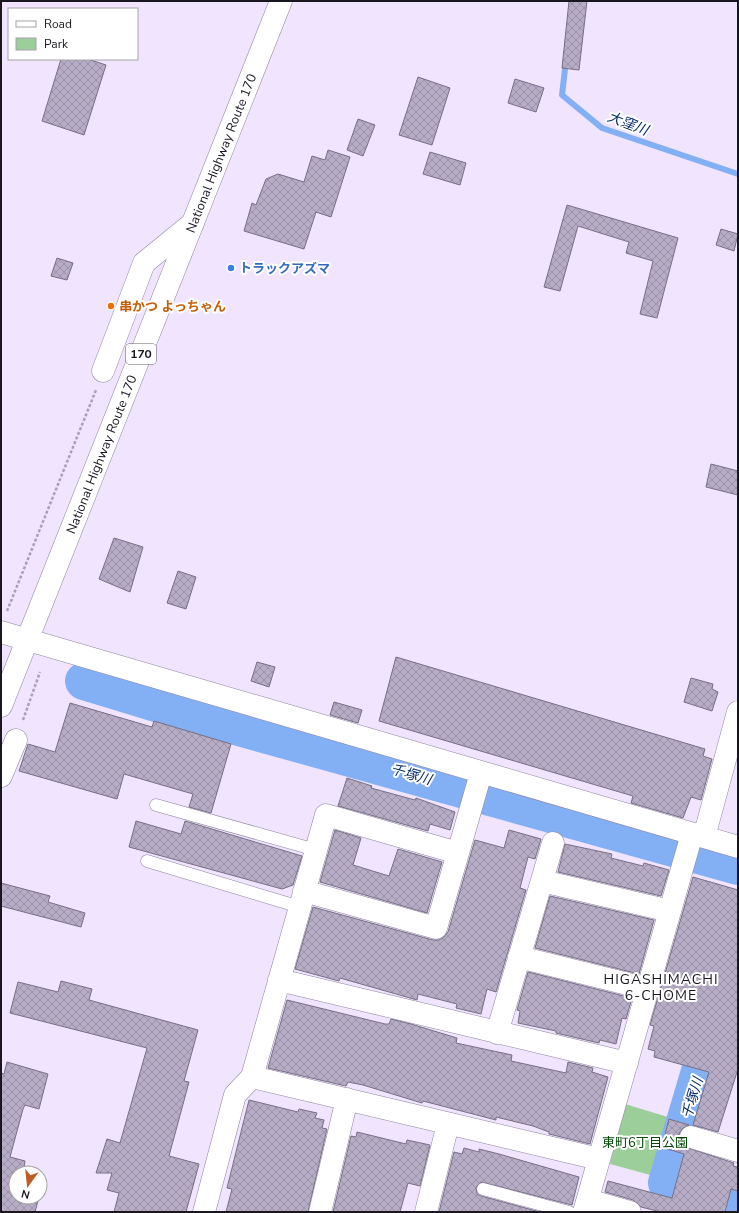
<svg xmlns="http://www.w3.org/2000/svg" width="739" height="1213" viewBox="0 0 739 1213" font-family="'Nunito Sans','Noto Sans JP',sans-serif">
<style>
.park{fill:#9cce99}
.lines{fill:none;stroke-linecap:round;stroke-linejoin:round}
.stream{stroke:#83b0f5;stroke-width:6}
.river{stroke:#83b0f5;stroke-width:38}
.building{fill:url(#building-cross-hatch);stroke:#776e85}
.lane-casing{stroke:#8e849c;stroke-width:13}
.street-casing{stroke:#8e849c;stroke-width:23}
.highway-casing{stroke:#8e849c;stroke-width:23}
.path{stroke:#aaa1b6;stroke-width:2.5;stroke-dasharray:3 2;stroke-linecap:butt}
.lane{stroke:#fff;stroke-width:12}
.street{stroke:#fff;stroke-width:22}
.highway{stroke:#fff;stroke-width:22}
.shop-dot{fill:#3f7fe0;stroke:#fff;stroke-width:1.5}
.food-dot{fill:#e8710a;stroke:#fff;stroke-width:1.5}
.labels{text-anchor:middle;stroke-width:4;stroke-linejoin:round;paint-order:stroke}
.shield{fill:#fff;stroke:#5f5c62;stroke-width:1}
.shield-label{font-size:12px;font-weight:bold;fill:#1a161f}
.street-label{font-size:13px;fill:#1a161f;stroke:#fff}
.shop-label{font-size:13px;font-weight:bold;fill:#366cbe;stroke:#fff;text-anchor:start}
.food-label{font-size:13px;font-weight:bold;fill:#c56008;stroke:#fff;text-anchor:start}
.park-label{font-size:13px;fill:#064a08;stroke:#fff}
.water-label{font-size:14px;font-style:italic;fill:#042c68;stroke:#fff}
.neighbourhood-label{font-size:14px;letter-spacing:1px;fill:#1a161f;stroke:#fff}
</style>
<defs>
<pattern id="building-cross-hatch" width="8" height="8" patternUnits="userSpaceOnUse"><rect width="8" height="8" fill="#b7acc5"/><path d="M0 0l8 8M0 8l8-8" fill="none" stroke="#9d93a9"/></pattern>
</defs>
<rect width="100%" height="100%" fill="#f0e4ff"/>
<path class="park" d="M 625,1104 L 681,1121 L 665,1179 L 610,1164 Z"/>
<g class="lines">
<path class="stream" d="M 566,60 L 562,95 L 602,128 L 738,174"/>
<path class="river" d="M 84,681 L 196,715 L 738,866
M 738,943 L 667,1183 L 738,1202"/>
</g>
<path class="building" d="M 569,1 L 587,1 L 579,70 L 562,68 Z
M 61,59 L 88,59 L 106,65 L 84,135 L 42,121 Z
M 418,77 L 450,88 L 432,145 L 399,135 Z
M 515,79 L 544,88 L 536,112 L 508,103 Z
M 358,119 L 375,125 L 363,156 L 347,150 Z
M 328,150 L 350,157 L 331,217 L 316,212 L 304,249 L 244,231 L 252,203 L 256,205 L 266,179 L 278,174 L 304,182 L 312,156 L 325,160 Z
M 430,152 L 466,163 L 460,185 L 423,174 Z
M 567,205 L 678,238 L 657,318 L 640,314 L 653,261 L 626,253 L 629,242 L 578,226 L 560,291 L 544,287 Z
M 721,229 L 738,234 L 734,251 L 716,245 Z
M 57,258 L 73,263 L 67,280 L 51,276 Z
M 711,464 L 738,471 L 738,495 L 706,487 Z
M 114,538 L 143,547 L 130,592 L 99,579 Z
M 178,571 L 196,577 L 186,609 L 167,603 Z
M 396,657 L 705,749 L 703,756 L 712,759 L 701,800 L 691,797 L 683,818 L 631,803 L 633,796 L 379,721 Z
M 257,662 L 275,667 L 269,687 L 251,681 Z
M 691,678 L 713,684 L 712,689 L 718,692 L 712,711 L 684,702 Z
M 334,702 L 362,710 L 358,723 L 330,715 Z
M 70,703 L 152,727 L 154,721 L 231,744 L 211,813 L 189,807 L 193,794 L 124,774 L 117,799 L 19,771 L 28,744 L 55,752 Z
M 347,778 L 372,786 L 371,788 L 415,800 L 416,798 L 455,812 L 450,830 L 430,824 L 428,831 L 338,806 Z
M 136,821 L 181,834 L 185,821 L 302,856 L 293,885 L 282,889 L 129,847 Z
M 335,830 L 361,838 L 353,865 L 389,876 L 398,849 L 442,862 L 427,913 L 320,882 Z
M 509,830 L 541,839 L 535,859 L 528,857 L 520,888 L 526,890 L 496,992 L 487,989 L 481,1014 L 456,1008 L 457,1004 L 418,994 L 417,1000 L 340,978 L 339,981 L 295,969 L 313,907 L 433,940 L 439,940 L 444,937 L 448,932 L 475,840 L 504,848 Z
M 565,844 L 612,854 L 611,858 L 643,866 L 644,863 L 669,870 L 661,896 L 558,872 Z
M 693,877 L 738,890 L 738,1069 L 718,1132 L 693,1125 L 709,1072 L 654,1057 L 655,1051 L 648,1049 L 654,1026 L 650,1025 Z
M 1,883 L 50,896 L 48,902 L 85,913 L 81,927 L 1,906 Z
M 550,896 L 654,920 L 639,974 L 535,948 Z
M 528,972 L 632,998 L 626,1019 L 622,1018 L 616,1044 L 600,1040 L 599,1043 L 556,1033 L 556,1031 L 518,1023 L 520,1011 L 517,1010 Z
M 61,981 L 92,989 L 89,1000 L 198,1030 L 184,1081 L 189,1082 L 169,1156 L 199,1164 L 186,1212 L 114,1212 L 119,1193 L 107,1190 L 112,1173 L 96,1173 L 107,1139 L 120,1143 L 147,1048 L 10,1013 L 18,982 L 58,992 Z
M 287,1000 L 385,1024 L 389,1024 L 391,1019 L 411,1024 L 457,1038 L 456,1043 L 512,1055 L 511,1061 L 566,1073 L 568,1062 L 593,1068 L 592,1072 L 608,1077 L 590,1144 L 549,1134 L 549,1132 L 533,1126 L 496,1117 L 496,1120 L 423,1101 L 422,1103 L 363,1085 L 348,1082 L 346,1086 L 268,1068 Z
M 7,1062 L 48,1074 L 39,1109 L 25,1105 L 23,1109 L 10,1157 L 25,1161 L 23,1173 L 16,1173 L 16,1197 L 39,1197 L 35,1212 L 1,1212 L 1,1073 L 4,1074 Z
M 249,1100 L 298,1112 L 299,1109 L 317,1113 L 315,1118 L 324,1120 L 322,1128 L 327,1129 L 308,1212 L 226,1212 L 232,1189 L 227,1188 Z
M 669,1119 L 689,1125 L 683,1128 L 679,1133 L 679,1140 L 682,1146 L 734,1163 L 733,1166 L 738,1167 L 738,1191 L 731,1189 L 725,1212 L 661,1212 L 641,1207 L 633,1200 L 605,1192 L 608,1181 L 672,1198 L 684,1154 L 662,1147 Z
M 357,1132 L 406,1144 L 407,1140 L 430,1145 L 420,1186 L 408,1183 L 400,1212 L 333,1212 L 351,1136 L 356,1137 Z
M 464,1148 L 479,1152 L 479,1149 L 499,1154 L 579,1177 L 572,1205 L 481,1182 L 476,1187 L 477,1194 L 481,1196 L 540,1212 L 439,1212 L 454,1152 L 462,1154 Z"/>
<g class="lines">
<defs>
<path id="lane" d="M 156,805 L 316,850
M 147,861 L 300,907
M 483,1189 L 569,1212"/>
<path id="street" d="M 103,371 L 144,263 L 193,223
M 1,632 L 738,847
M 1,776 L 16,740
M 704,837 L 738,712
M 542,881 L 670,911
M 304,891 L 436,928 L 458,853
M 519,957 L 648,989
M 279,980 L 627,1063
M 497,1033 L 553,843
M 252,1077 L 599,1159
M 691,1137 L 738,1151
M 588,1200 L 630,1212
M 204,1212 L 235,1095 L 252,1077 L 326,815 L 458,853 L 481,773
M 320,1212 L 347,1099
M 426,1212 L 448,1124
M 584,1212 L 692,834"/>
<g id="highway">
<path id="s1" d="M 1,706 L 281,1"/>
</g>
</defs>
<use href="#lane" class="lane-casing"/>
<use href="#street" class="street-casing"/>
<use href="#highway" class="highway-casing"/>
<path class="path" d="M 7,611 L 96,390
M 23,720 L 40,672"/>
<use href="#lane" class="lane"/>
<use href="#street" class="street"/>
<use href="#highway" class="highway"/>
</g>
<circle class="shop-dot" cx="231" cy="268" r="4"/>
<circle class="food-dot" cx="111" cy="306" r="4"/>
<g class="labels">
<rect class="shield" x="126" y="344" width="30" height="20" rx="3"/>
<g class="shield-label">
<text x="141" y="358">170</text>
</g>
<g class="street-label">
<text dy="5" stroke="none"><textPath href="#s1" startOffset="595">National Highway Route 170</textPath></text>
<text dy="5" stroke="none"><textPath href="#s1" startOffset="271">National Highway Route 170</textPath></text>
</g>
<g class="shop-label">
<text x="239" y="273">トラックアズマ</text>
</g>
<g class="food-label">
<text x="119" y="311">串かつ よっちゃん</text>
</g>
<g class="park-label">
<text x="645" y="1147">東町6丁目公園</text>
</g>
<g class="water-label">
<text transform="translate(628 123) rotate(21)" y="5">大窪川</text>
<text transform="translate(411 774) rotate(16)" y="5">千塚川</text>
<text transform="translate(692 1098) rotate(-73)" y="5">千塚川</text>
</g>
<g class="neighbourhood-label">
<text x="661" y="984">HIGASHIMACHI<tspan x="661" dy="16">6-CHOME</tspan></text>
</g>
</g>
<rect width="739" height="1213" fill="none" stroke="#1a161f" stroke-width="4"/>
<rect x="8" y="8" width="130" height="52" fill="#ffffff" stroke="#a3a2a5"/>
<rect x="16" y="21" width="20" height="6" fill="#ffffff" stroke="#a3a2a5"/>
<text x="44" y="28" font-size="12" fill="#1a161f">Road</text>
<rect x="16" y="38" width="20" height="12" fill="#9cce99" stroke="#a3a2a5"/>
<text x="44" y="48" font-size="12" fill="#1a161f">Park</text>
<g transform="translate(28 1185) rotate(195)"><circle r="19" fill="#ffffff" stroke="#a3a2a5"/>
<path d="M0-3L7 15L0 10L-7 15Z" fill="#bf5b25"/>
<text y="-6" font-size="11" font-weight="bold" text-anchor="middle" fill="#1a161f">N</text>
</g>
</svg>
